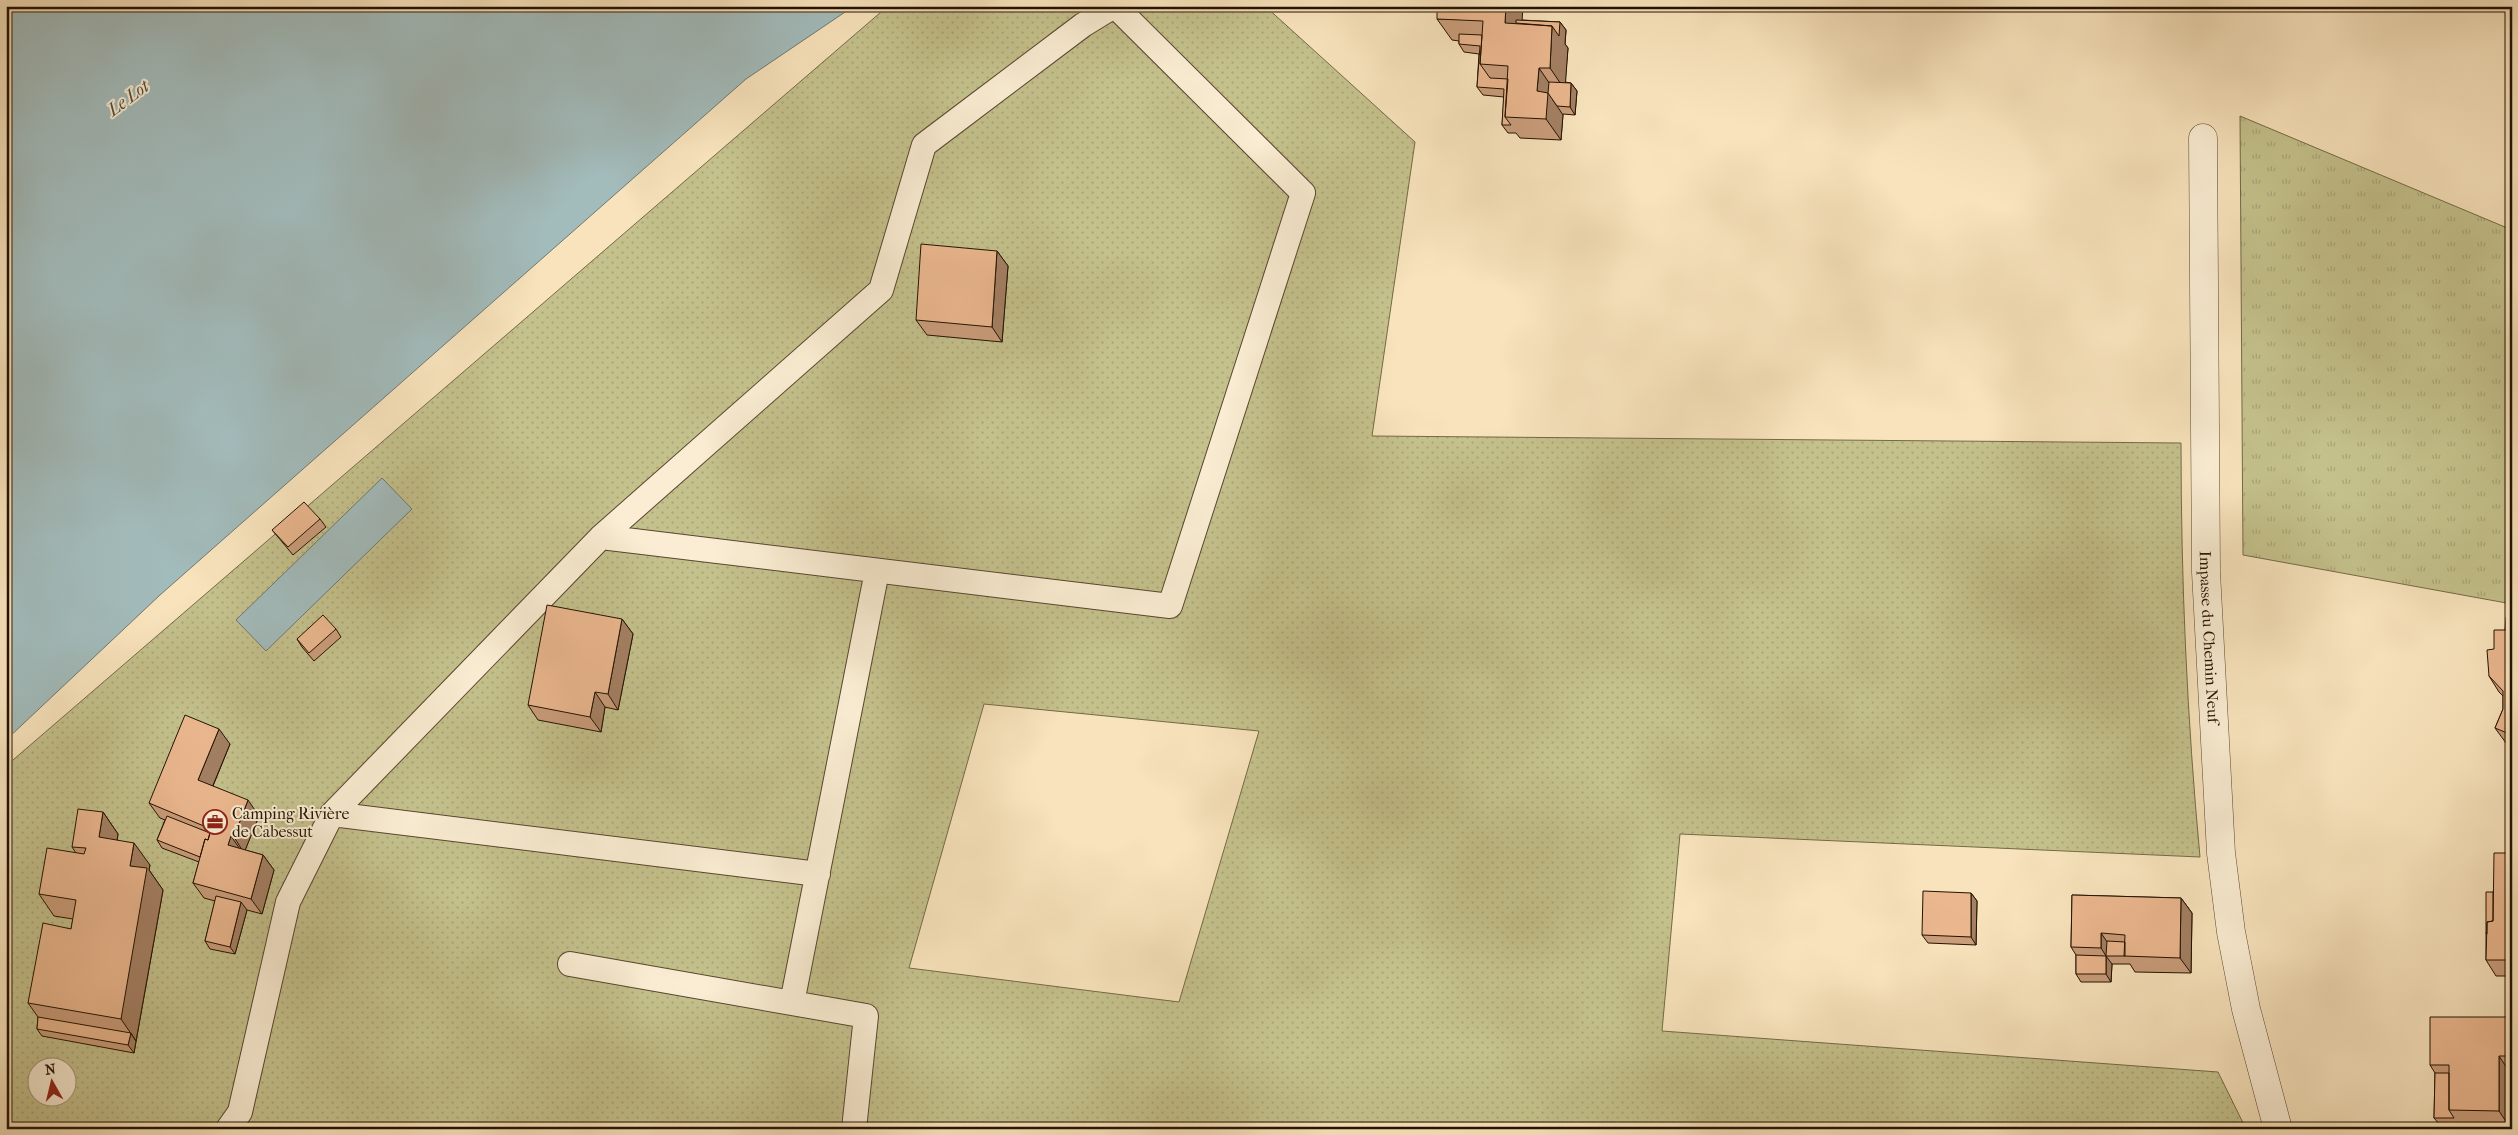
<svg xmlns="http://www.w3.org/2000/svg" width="2518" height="1135" viewBox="0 0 2518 1135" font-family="'IM FELL French Canon',serif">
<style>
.grass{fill:url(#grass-tufts);stroke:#746a46}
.park{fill:url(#park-dots);stroke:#746a46;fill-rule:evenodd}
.water{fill:#a2bbbb;stroke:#6f7770}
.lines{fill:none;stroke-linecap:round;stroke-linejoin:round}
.service-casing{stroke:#58462f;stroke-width:26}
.minor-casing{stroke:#58462f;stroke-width:29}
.service{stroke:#faedd3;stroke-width:24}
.minor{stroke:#faedd3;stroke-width:28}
.wall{fill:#ca9d7b;stroke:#231200}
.shaded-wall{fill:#a48064;stroke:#231200}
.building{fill:#ebb78f;stroke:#231200}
.labels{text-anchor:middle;stroke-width:4;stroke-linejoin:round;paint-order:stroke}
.street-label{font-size:16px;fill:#231200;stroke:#faedd3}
.poi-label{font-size:16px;fill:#231200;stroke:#faedd3;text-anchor:start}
.water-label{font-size:18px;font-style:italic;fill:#4f4d41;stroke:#faedd3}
</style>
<defs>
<pattern id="grass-tufts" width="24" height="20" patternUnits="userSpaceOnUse" patternTransform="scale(1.25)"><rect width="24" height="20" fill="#c4c18c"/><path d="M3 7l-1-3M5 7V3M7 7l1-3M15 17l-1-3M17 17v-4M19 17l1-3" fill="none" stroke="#a8a577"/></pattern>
<pattern id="park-dots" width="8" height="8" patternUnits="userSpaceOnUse" patternTransform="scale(1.25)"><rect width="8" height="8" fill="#c4c18c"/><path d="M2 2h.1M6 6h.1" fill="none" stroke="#a8a577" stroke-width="1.8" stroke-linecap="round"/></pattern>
</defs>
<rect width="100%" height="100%" fill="#f8e3bc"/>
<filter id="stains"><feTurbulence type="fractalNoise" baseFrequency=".004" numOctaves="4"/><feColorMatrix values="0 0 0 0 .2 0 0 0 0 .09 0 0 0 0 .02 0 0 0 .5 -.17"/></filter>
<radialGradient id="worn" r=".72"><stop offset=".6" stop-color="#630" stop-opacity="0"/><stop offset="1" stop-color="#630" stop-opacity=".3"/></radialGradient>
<path class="grass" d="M 2240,116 L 2512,230 L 2512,604 L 2243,555 Z"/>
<path class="park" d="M 888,6 L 1265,6 L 1415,142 L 1372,436 L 2181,443 C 2181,581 2187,719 2200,857 L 1680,834 L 1662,1031 L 2218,1072 L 2246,1129 L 6,1129 L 6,766 ZM 984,704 L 1259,731 L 1179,1002 L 909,968 ZM 38,1068 L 68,1068 L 68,1098 L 38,1098 Z"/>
<path class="water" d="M 6,6 L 854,6 L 746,79 L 160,595 L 6,740 Z
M 382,478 L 412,509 L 266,651 L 236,620 Z"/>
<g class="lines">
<defs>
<path id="service" d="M 601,537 L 1170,606 L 1303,193 L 1115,6
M 332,814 L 818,874
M 570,964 L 866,1016 L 854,1129
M 792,1003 L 877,571
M 228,1129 L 240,1112 L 288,902 L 332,814 L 601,537 L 881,290 L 924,145 L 1083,25 L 1114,6"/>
<g id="minor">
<path id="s1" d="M 2203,138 L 2206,572 L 2221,853 L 2231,932 L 2246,1009 L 2278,1129"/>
</g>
</defs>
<use href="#service" class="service-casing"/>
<use href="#minor" class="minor-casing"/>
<use href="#service" class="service"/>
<use href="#minor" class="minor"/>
</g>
<path class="wall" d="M 1437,19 L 1522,20 L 1560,22 L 1566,30 L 1565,44 L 1568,48 L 1565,82 L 1571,83 L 1577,91 L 1575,115 L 1563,114 L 1561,140 L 1520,138 L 1516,133 L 1508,133 L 1502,125 L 1504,97 L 1483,95 L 1477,87 L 1479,54 L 1464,52 L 1459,44 L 1459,41 L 1452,40 Z
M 997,251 L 1008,266 L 1002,342 L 927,335 L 916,320 Z
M 320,519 L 326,527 L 293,555 L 278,537 L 272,530 Z
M 2512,617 L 2512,745 L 2506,743 L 2495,728 L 2503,709 L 2503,696 L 2499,692 L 2489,676 L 2505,630 Z
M 622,619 L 633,634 L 618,710 L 605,707 L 601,732 L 538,720 L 528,705 Z
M 336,629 L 341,637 L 314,661 L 302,647 L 297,639 Z
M 230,744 L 213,786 L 259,816 L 245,850 L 263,855 L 274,870 L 262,914 L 247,910 L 235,954 L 210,949 L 205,941 L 215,901 L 204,898 L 193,883 L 199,862 L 162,848 L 157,840 L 165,820 L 160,818 L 149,803 Z
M 103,812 L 118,834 L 117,840 L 150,865 L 149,870 L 163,890 L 134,1053 L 42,1036 L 37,1029 L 38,1017 L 28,1003 L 71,929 L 73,919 L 54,916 L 39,894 L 76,853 L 72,847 Z
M 2512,853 L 2512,976 L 2496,976 L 2486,960 L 2486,934 L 2493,892 Z
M 1971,893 L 1977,901 L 1976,945 L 1928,943 L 1922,935 Z
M 2072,895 L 2181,898 L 2192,913 L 2191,973 L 2135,972 L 2130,964 L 2112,964 L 2111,982 L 2081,982 L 2076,974 L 2076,955 L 2071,947 Z
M 2512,1017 L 2512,1071 L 2509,1071 L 2509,1126 L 2440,1125 L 2434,1118 L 2435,1073 L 2430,1065 Z"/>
<path class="shaded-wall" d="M 1506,6 L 1523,6 L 1521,37 L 1505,23 Z
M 1560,22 L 1566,30 L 1565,44 L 1568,48 L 1565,90 L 1550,68 L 1552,26 Z
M 1539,68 L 1554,90 L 1553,100 L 1563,115 L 1561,140 L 1546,119 L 1537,91 Z
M 1571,83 L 1577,91 L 1575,115 L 1570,107 Z
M 997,251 L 1008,266 L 1002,342 L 992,327 Z
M 622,619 L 633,634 L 618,710 L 608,694 Z
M 595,692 L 605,707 L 601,732 L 590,717 Z
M 219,729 L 230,744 L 209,795 L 198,780 Z
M 248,800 L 259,816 L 244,853 L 234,837 Z
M 103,812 L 118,834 L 114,859 L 99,837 Z
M 231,836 L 242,852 L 228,845 Z
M 134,843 L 150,865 L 149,870 L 163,890 L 136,1041 L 121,1019 L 130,866 Z
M 263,855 L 274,870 L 262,914 L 251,899 Z
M 1971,893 L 1977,901 L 1976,945 L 1971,937 Z
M 2181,898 L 2192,913 L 2191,973 L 2180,958 Z
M 241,902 L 247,910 L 235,954 L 230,947 Z
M 2101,933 L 2112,949 L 2106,956 L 2101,948 Z
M 2106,956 L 2112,964 L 2111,982 L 2106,974 Z
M 131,1033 L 136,1041 L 134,1053 L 128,1045 Z
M 2499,1056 L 2509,1071 L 2509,1126 L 2499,1111 Z"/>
<path class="building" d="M 1437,6 L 1506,6 L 1505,23 L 1552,26 L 1550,68 L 1539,68 L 1537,91 L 1548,93 L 1546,119 L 1505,117 L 1508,66 L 1480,64 L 1483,21 L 1437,19 Z
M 1516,20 L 1560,22 L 1559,36 L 1552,26 L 1516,23 Z
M 1459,34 L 1482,35 L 1480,64 L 1490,78 L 1508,79 L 1505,117 L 1511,125 L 1502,125 L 1504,89 L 1477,87 L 1480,46 L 1459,44 Z
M 1549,82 L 1571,83 L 1570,107 L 1557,106 L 1548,93 Z
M 921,244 L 997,251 L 992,327 L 916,320 Z
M 304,502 L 320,519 L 288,547 L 272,530 Z
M 547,605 L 622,619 L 608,694 L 595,692 L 590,717 L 528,705 Z
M 323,615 L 336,629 L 309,653 L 297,639 Z
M 2506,617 L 2512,617 L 2512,630 L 2505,630 Z
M 2494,630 L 2512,630 L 2512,735 L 2495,728 L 2503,709 L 2503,691 L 2489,676 L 2487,650 L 2494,649 Z
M 185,715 L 219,729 L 198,780 L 248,800 L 234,837 L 231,836 L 228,845 L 263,855 L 251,899 L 193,883 L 205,839 L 208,840 L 211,829 L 149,803 Z
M 2512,748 L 2512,757 L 2508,756 Z
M 78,809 L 103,812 L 99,837 L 134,843 L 130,866 L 147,868 L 121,1019 L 28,1003 L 43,923 L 71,929 L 76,900 L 39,894 L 47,848 L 84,854 L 86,848 L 72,847 Z
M 167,816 L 210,833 L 208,840 L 205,839 L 200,857 L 157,840 Z
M 2494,853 L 2512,853 L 2512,960 L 2486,960 L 2487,922 L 2493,921 Z
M 1923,891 L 1971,893 L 1971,937 L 1922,935 Z
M 2486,892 L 2493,892 L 2493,921 L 2487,922 L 2487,934 L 2486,934 Z
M 2072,895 L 2181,898 L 2180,958 L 2124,956 L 2125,935 L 2101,933 L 2101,948 L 2071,947 Z
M 216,896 L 241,902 L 230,947 L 205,941 Z
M 2107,941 L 2125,942 L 2125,956 L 2106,956 Z
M 2076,955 L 2106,956 L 2106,974 L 2076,974 Z
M 38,1017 L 131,1033 L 128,1045 L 37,1029 Z
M 2430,1017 L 2512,1017 L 2512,1056 L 2499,1056 L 2499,1111 L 2449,1110 L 2449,1065 L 2430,1065 Z
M 2435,1073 L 2449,1073 L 2449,1110 L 2454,1118 L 2434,1118 Z"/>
<defs>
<symbol id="office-ring" viewBox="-11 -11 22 22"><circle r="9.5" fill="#faedd3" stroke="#8f2418" stroke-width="1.5"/><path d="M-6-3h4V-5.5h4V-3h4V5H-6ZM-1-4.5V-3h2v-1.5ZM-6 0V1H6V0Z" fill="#8f2418"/></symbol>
</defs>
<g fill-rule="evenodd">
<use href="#office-ring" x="201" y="808" width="28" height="28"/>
</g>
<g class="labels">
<g class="street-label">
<text dy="6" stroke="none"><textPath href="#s1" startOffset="499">Impasse du Chemin Neuf</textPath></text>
</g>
<g class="poi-label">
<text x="232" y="819">Camping Rivière<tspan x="232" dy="18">de Cabessut</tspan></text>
</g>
<g class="water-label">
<text transform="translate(128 98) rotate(-37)" y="6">Le Lot</text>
</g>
</g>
<rect width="2518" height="1135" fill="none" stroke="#f8e3bc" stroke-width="25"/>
<rect x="8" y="8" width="2503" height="1120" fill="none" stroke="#231200" stroke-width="2.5"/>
<rect x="12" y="12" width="2493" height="1110" fill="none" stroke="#231200"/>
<g transform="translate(52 1082) rotate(352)"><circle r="24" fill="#faedd3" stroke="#a4957f"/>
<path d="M0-4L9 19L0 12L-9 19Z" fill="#8f2418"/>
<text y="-8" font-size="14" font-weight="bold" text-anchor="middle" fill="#231200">N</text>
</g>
<rect width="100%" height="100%" filter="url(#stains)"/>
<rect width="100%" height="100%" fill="url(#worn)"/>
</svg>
